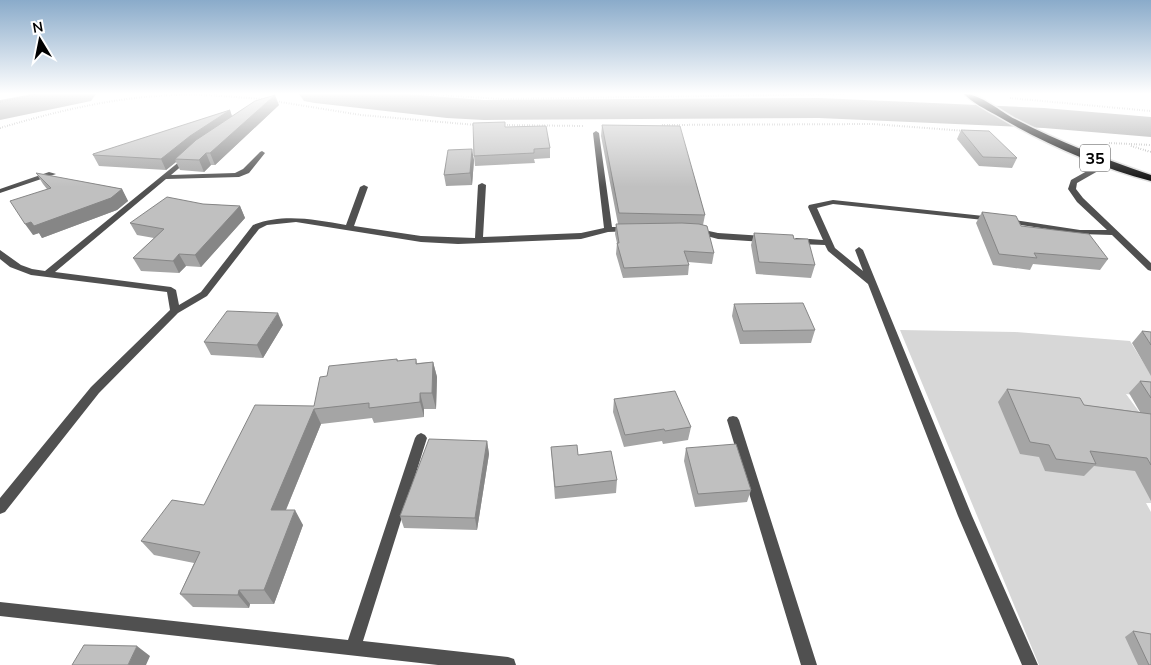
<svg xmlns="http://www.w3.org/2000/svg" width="1151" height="665" viewBox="0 0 1151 665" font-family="'Nunito Sans',sans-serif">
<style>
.green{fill:#d7d7d7}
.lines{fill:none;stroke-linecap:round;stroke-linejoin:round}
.river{fill:#9e9e9e;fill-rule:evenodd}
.primary-casing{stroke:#dbdbdb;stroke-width:3}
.path{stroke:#727272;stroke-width:2;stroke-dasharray:0.5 2;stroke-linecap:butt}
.minor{fill:#505050;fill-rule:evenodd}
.primary{fill:#000;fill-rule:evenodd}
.wall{fill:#a5a5a5}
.shaded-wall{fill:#868686}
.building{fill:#c0c0c0;stroke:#868686}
.labels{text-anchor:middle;stroke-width:4.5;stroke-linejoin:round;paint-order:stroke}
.shield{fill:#fff;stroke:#4c4c4c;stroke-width:1}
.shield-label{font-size:16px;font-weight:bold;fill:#000}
</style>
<rect width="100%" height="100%" fill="#fff"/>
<path class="green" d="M 900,330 L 1015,332 L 1130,341 L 1151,375 L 1151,397 L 1126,394 L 1151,428 L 1151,503 L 1146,503 L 1151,512 L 1151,665 L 1039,665 Z"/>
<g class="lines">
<path class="river" d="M 33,94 L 96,94 L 91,101 L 0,120 L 0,100 Z
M 299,94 L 404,94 L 484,100 L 819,98 L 1044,108 L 1151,117 L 1151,137 L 1044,128 L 819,118 L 484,120 L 447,118 L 315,103 L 304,101 Z"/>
<defs>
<path id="primary" d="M 964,94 C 979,93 1001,112 1015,119 C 1059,142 1104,159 1151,175 L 1151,181 C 1098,167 1043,143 996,115 C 985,109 973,103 964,94 Z"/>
</defs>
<use href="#primary" class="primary-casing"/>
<path class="path" d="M 416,94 L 503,99 L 844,94
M 1010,98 L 1151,111
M 274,101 L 361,115 L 476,125
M 0,102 L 36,94
M 502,125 L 584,126
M 662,125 L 873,124 L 966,131
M 0,128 C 57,111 115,97 175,95 C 205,94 234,97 263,99
M 1109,143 L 1151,145
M 1131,146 L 1151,152"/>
<path class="minor" d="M 596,131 L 599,133 L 612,227 L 631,227 L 631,231 L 608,232 L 581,239 L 458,244 L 421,242 L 296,222 L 267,225 L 259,229 L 207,296 L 178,313 L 99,393 L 5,512 L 0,514 L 0,498 L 91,387 L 170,310 L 167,292 L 31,275 L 10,267 L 0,259 L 0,250 L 21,265 L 32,269 L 45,271 L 185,157 L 191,158 L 171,175 L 235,173 L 243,169 L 260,152 L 262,151 L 265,153 L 249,173 L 239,177 L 166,179 L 55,272 L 171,287 L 176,290 L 179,305 L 201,292 L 253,225 C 284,213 315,220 346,225 L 360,187 L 364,185 L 368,187 L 354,226 L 421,236 L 475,238 L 478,185 L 482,183 L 486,185 L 483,237 L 581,233 L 604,228 L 593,133 Z
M 1105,161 L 1112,163 L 1077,183 L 1076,189 L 1083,198 L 1151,263 L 1151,271 L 1148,270 L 1112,235 L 1080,234 L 1007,223 L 1003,221 L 1007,219 L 1080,230 L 1107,230 L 1077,202 L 1068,189 L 1071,180 Z
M 49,172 L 56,174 L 0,193 L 0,189 Z
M 833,200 L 993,217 L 997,219 L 993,221 L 833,204 L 817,208 L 835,248 L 863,271 L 855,250 L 859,247 L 863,250 L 972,516 L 1038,665 L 1022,665 L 958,516 L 868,284 L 828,251 L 825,245 L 796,244 L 792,241 L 796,238 L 823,240 L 808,207 L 809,205 Z
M 692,228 L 695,228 L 718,233 L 764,236 L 768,239 L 764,242 L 718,239 L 692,232 Z
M 733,416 L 737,417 L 739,420 L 817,665 L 801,665 L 727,420 L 729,417 Z
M 421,433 L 425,435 L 427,438 L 363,641 L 508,657 L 514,659 L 516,665 L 438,665 L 0,616 L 0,602 L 348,640 L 415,438 L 417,435 Z"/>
<use href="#primary" class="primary"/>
</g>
<path class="wall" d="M 279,105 L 215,165 L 211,165 L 204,172 L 180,170 L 176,162 L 166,170 L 99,166 L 93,155 L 230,110 L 232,116 Z
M 602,125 L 705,215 L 703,225 L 714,253 L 712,264 L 688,262 L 689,265 L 688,275 L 623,278 L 616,254 L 617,243 L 615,234 L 616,224 L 618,224 L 601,136 Z
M 505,127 L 550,148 L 550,158 L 534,159 L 535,163 L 475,166 L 474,156 Z
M 961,130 L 1017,158 L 1012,168 L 979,166 L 957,139 Z
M 474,160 L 472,185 L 446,186 L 444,175 Z
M 36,173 L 122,189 L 128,201 L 117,210 L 42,238 L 39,233 L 33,235 L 47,189 L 43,184 Z
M 203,204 L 240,206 L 245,218 L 201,267 L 186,266 L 179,273 L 141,271 L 133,258 L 154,238 L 137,235 L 130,223 Z
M 982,212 L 1021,226 L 1108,259 L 1100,270 L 1033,264 L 1030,270 L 993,265 L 976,223 Z
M 754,233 L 794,239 L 815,265 L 811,278 L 756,274 L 751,245 Z
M 734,304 L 815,330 L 811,343 L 740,344 L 732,316 Z
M 283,325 L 263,358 L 211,355 L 204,342 Z
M 1142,331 L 1151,332 L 1151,376 L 1132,343 Z
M 397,359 L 398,361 L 416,359 L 417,363 L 433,362 L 437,377 L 436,409 L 424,409 L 424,417 L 374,423 L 372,418 L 321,424 L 286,510 L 303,525 L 274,604 L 250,604 L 249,608 L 193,607 L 180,594 L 194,563 L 154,555 L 141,541 L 204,505 L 314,406 L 327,376 Z
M 1140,381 L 1151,382 L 1151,501 L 1135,471 L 1094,466 L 1084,476 L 1045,471 L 1039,457 L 1020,454 L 998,402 L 1007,389 L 1084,405 L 1140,412 L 1129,393 Z
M 614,399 L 691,427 L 688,440 L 663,444 L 662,441 L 624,447 L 613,412 Z
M 487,441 L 489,454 L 477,530 L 404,528 L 400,516 Z
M 551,447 L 578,455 L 617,480 L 616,493 L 555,499 Z
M 686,448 L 751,490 L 747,502 L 695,507 L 684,461 Z
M 1133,631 L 1151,665 L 1138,665 L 1125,637 Z"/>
<path class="shaded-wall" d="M 275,95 L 279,105 L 215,165 L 210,153 Z
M 230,110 L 233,120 L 175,159 L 176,162 L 166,170 L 161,159 L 190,136 Z
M 472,149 L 474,160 L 472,185 L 470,173 Z
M 206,153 L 211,165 L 204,172 L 199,160 Z
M 122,189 L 128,201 L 117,210 L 42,238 L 39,233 L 33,235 L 25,224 Z
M 240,206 L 245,218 L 201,267 L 195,255 Z
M 179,254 L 186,266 L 179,273 L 173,261 Z
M 278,313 L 283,325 L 263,358 L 257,345 Z
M 433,362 L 437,377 L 436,409 L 432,393 Z
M 420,393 L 424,409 L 424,417 L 420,402 Z
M 314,409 L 321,424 L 280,524 L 271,510 Z
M 487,441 L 489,454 L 477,530 L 475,518 Z
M 295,510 L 303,525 L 274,604 L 264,590 Z
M 239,590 L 250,604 L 249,608 L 238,595 Z
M 137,646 L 150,656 L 146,665 L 128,665 Z"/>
<path class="building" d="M 275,95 L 210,153 L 206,153 L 199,160 L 175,159 L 196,140 L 255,101 Z
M 230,110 L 190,136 L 161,159 L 93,155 L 93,154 Z
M 505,122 L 505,127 L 546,126 L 550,148 L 534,149 L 534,153 L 474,156 L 473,123 Z
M 602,125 L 680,126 L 705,215 L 619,213 Z
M 961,130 L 989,131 L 1017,158 L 983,157 Z
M 472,149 L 470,173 L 444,175 L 448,150 Z
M 36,173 L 122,189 L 111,198 L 34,226 L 31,222 L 25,224 L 10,201 L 51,188 Z
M 167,197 L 203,204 L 240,206 L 195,255 L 179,254 L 173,261 L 133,258 L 164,229 L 130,223 Z
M 982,212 L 1016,216 L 1021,226 L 1089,234 L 1108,259 L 1034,253 L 1037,258 L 999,254 Z
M 682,223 L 699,224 L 707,226 L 714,253 L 684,251 L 689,265 L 624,268 L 617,243 L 619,243 L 616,224 Z
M 754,233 L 793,235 L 794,239 L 808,239 L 815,265 L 759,262 Z
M 803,303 L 815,330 L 743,331 L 734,304 Z
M 227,311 L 278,313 L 257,345 L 204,342 Z
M 1142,331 L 1151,332 L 1151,345 Z
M 397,359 L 397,361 L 416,359 L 416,364 L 433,362 L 432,393 L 420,393 L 420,402 L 369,408 L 369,403 L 314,409 L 271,510 L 295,510 L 264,590 L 239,590 L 238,595 L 180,594 L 200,552 L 141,541 L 172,500 L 204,505 L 255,405 L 314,406 L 320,377 L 327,376 L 329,366 Z
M 1140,381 L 1151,382 L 1151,398 Z
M 1007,389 L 1080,398 L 1084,405 L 1151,414 L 1151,465 L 1147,458 L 1090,451 L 1096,464 L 1056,459 L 1049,445 L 1030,442 Z
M 675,391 L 691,427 L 665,431 L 664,429 L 625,435 L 614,399 Z
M 429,439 L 487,441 L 475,518 L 400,516 Z
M 736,444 L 751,490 L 698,494 L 686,448 Z
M 577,445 L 578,455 L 611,451 L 617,480 L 555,487 L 551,447 Z
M 1133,631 L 1151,634 L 1151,665 L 1149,665 Z
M 84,645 L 137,646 L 128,665 L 72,665 Z"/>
<linearGradient id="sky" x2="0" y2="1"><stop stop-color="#8aabca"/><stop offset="0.5" stop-color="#fff"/><stop offset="1" stop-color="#fff" stop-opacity="0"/></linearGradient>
<rect width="1151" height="187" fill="url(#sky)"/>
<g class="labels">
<rect class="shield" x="1080" y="144.5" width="30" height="27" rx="4"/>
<g class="shield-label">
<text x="1095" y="164">35</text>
</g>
</g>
<g transform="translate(40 40) rotate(350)" stroke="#ffffff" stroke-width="4" paint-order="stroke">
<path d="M0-4L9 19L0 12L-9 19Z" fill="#000000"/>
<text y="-8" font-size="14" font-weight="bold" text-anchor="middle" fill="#000000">N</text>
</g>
</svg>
